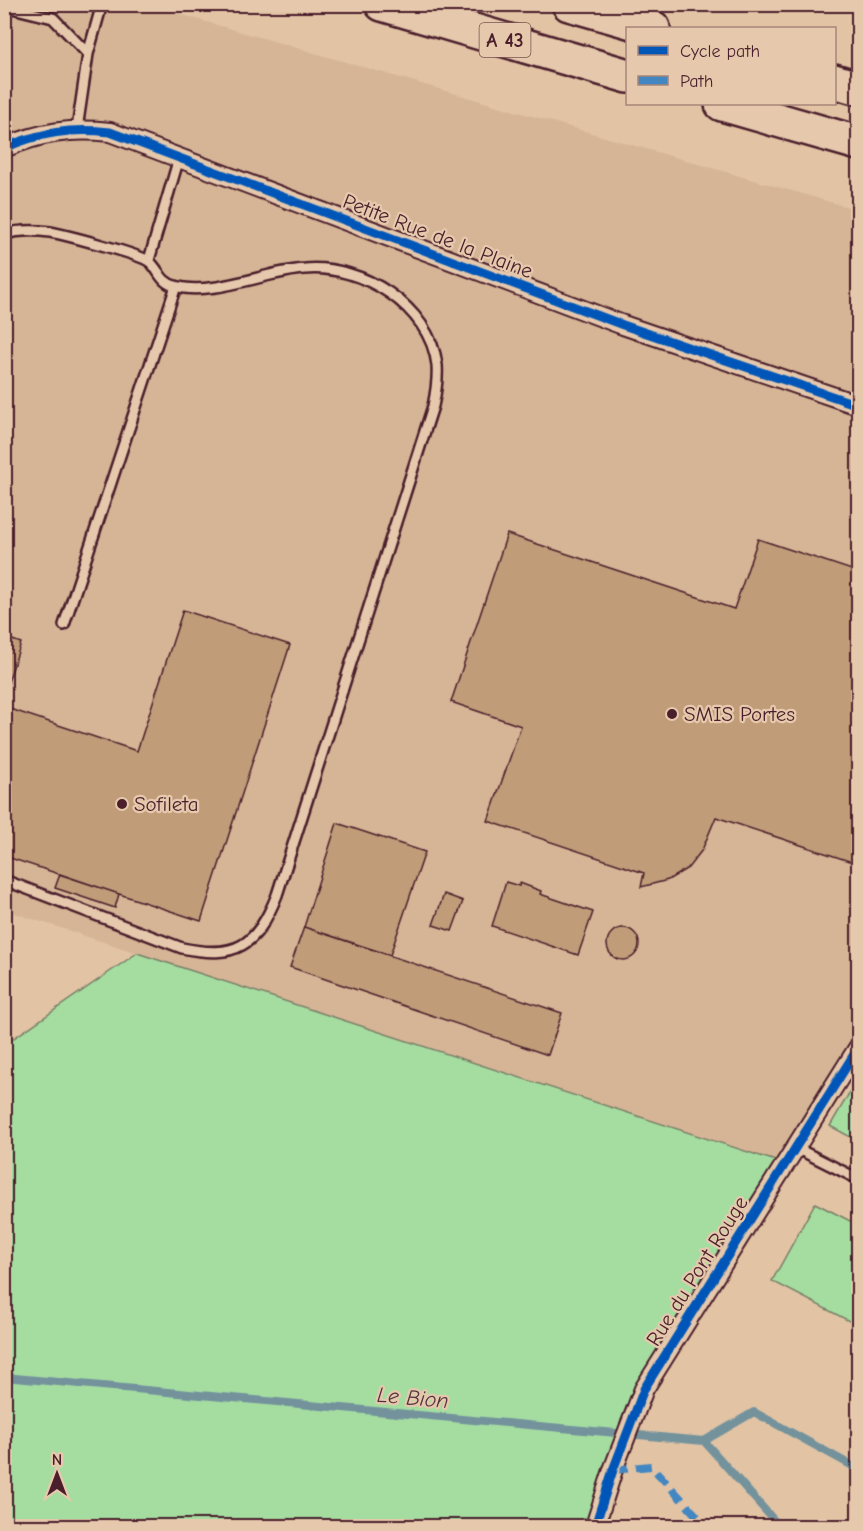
<svg xmlns="http://www.w3.org/2000/svg" width="863" height="1531" viewBox="0 0 863 1531" font-family="'Comic Neue',sans-serif">
<style>
.built{fill:#d5b596}
.green{fill:#a5dda1;stroke:#787e66;stroke-width:1.5}
.lines{fill:none;stroke-linecap:round;stroke-linejoin:round}
.stream{stroke:#73929c;stroke-width:8}
.building{fill:#c19c79;stroke:#4a1f2b;stroke-width:1.5}
.lane-casing{stroke:#4a1f2b;stroke-width:14}
.street-casing{stroke:#4a1f2b;stroke-width:22}
.highway-casing{stroke:#4a1f2b;stroke-width:38}
.lane{stroke:#e6c9ad;stroke-width:9}
.street{stroke:#e6c9ad;stroke-width:18}
.highway{stroke:#e6c9ad;stroke-width:33}
.quiet{stroke:#4286c2;stroke-width:8;stroke-dasharray:15 8;stroke-linecap:butt}
.cycleway-casing{stroke:#e6c9ad;stroke-width:13}
.cycleway{stroke:#0057b8;stroke-width:9}
.poi-dot{fill:#4a1f2b;stroke:#e6c9ad;stroke-width:2}
.labels{text-anchor:middle;stroke-width:4.5;stroke-linejoin:round;paint-order:stroke}
.shield{fill:#e6c9ad;stroke:#795252;stroke-width:1.5}
.shield-label{font-size:20px;font-weight:bold;fill:#4a1f2b}
.street-label{font-size:21px;fill:#4a1f2b;stroke:#e6c9ad}
.poi-label{font-size:21px;fill:#4a1f2b;stroke:#e6c9ad;text-anchor:start}
.water-label{font-size:22px;font-style:italic;fill:#51323e;stroke:#e6c9ad}
</style>
<rect width="100%" height="100%" fill="#e2c4a5"/>
<filter id="ink" filterUnits="userSpaceOnUse"><feTurbulence type="fractalNoise" baseFrequency=".0167" numOctaves="2"/><feDisplacementMap in="SourceGraphic" scale="12" xChannelSelector="R" yChannelSelector="G"/><feConvolveMatrix kernelMatrix="1 2 1 2 8 2 1 2 1" color-interpolation-filters="sRGB"/></filter>
<g filter="url(#ink)">
<path class="built" d="M 5,5 L 148,5 L 858,210 L 858,1048 L 785,1164 L 5,910 Z"/>
<path class="green" d="M 137,953 L 785,1164 L 644,1389 L 598,1526 L 5,1526 L 4,1045 Z
M 858,1078 L 858,1141 L 830,1126 Z
M 815,1203 L 858,1225 L 858,1312 L 853,1323 L 772,1281 Z"/>
<g class="lines">
<path class="stream" d="M 4,1377 L 704,1441 L 779,1526
M 704,1441 L 754,1412 L 858,1469"/>
</g>
<path class="building" d="M 507,534 L 734,609 L 758,539 L 858,572 L 858,864 L 716,817 L 702,850 L 688,868 L 668,880 L 641,887 L 644,873 L 488,821 L 521,726 L 451,702 Z
M 183,610 L 290,645 L 201,921 L 4,856 L 4,707 L 137,751 Z
M 4,637 L 21,643 L 4,694 Z
M 337,823 L 425,852 L 390,955 L 304,927 Z
M 60,874 L 119,894 L 115,908 L 55,888 Z
M 506,882 L 519,886 L 520,883 L 541,891 L 540,894 L 593,912 L 578,955 L 492,926 Z
M 444,894 L 463,901 L 452,931 L 433,925 Z
M 304,927 L 562,1013 L 548,1055 L 290,967 Z
M607 944a16 16 0 1 1 32 0a16 16 0 1 1-32 0Z"/>
<g class="lines">
<defs>
<path id="lane" d="M 4,6 L 53,18 L 88,54
M 77,129 L 88,54 L 102,4
M 4,234 C 19,230 35,230 50,232 C 62,234 143,255 150,262 C 160,271 160,282 175,286 C 212,297 267,271 305,269 C 361,264 430,306 437,365 C 438,378 436,392 433,406 L 277,895 C 256,947 236,959 182,948 L 4,880
M 149,260 L 179,158
M 64,625 L 176,286
M 796,1148 L 858,1179"/>
<path id="street" d="M 4,148 C 41,132 71,128 110,132 L 623,325 L 858,405
M 595,1526 L 613,1470 L 644,1389 L 858,1048"/>
<path id="highway" d="M 382,4 L 628,76
M 569,4 L 653,28
M 834,81 L 858,88
M 722,104 L 858,143"/>
</defs>
<use href="#lane" class="lane-casing"/>
<use href="#street" class="street-casing"/>
<use href="#highway" class="highway-casing"/>
<use href="#lane" class="lane"/>
<use href="#street" class="street"/>
<use href="#highway" class="highway"/>
<path class="quiet" d="M 613,1470 L 651,1466 L 706,1526"/>
<defs>
<path id="cycleway" d="M 4,148 C 41,132 71,128 110,132 L 623,325 L 858,405
M 595,1526 L 613,1470 L 644,1389 L 858,1048"/>
</defs>
<use href="#cycleway" class="cycleway-casing"/>
<use href="#cycleway" class="cycleway"/>
</g>
</g>
<g class="poi-dot">
<circle cx="672" cy="714" r="6"/>
<circle cx="122" cy="804" r="6"/>
</g>
<g class="labels">
<rect class="shield" x="479.5" y="23" width="51" height="34" rx="4.5"/>
<g class="shield-label">
<text x="505" y="47">A 43</text>
</g>
<g class="street-label">
<text transform="translate(438 236) rotate(21)" y="7">Petite Rue de la Plaine</text>
<text transform="translate(697 1271) rotate(-58)" y="7">Rue du Pont Rouge</text>
</g>
<g class="poi-label">
<text x="684" y="721">SMIS Portes</text>
<text x="134" y="811">Sofileta</text>
</g>
<g class="water-label">
<text transform="translate(413 1397) rotate(5)" y="8">Le Bion</text>
</g>
</g>
<rect width="863" height="1531" fill="none" stroke="#e6c9ad" stroke-width="24"/>
<rect x="12" y="12" width="839" height="1507" fill="none" stroke="#4a1f2b" stroke-width="2" filter="url(#ink)"/>
<rect x="626" y="27" width="210" height="78" fill="#e6c9ad" stroke="#a88579" stroke-width="1.5"/>
<rect x="638" y="46" width="30" height="9" fill="#0057b8" stroke="#a88579" stroke-width="1.5"/>
<text x="680" y="57" font-size="18" fill="#4a1f2b">Cycle path</text>
<rect x="638" y="76" width="30" height="9" fill="#4286c2" stroke="#a88579" stroke-width="1.5"/>
<text x="680" y="87" font-size="18" fill="#4a1f2b">Path</text>
<g transform="translate(57 1474)" stroke="#e6c9ad" stroke-width="4.5" paint-order="stroke">
<path d="M0-4.5L10 22L0 15L-10 22Z" fill="#4a1f2b"/>
<text y="-9" font-size="16" font-weight="bold" text-anchor="middle" fill="#4a1f2b">N</text>
</g>
</svg>
